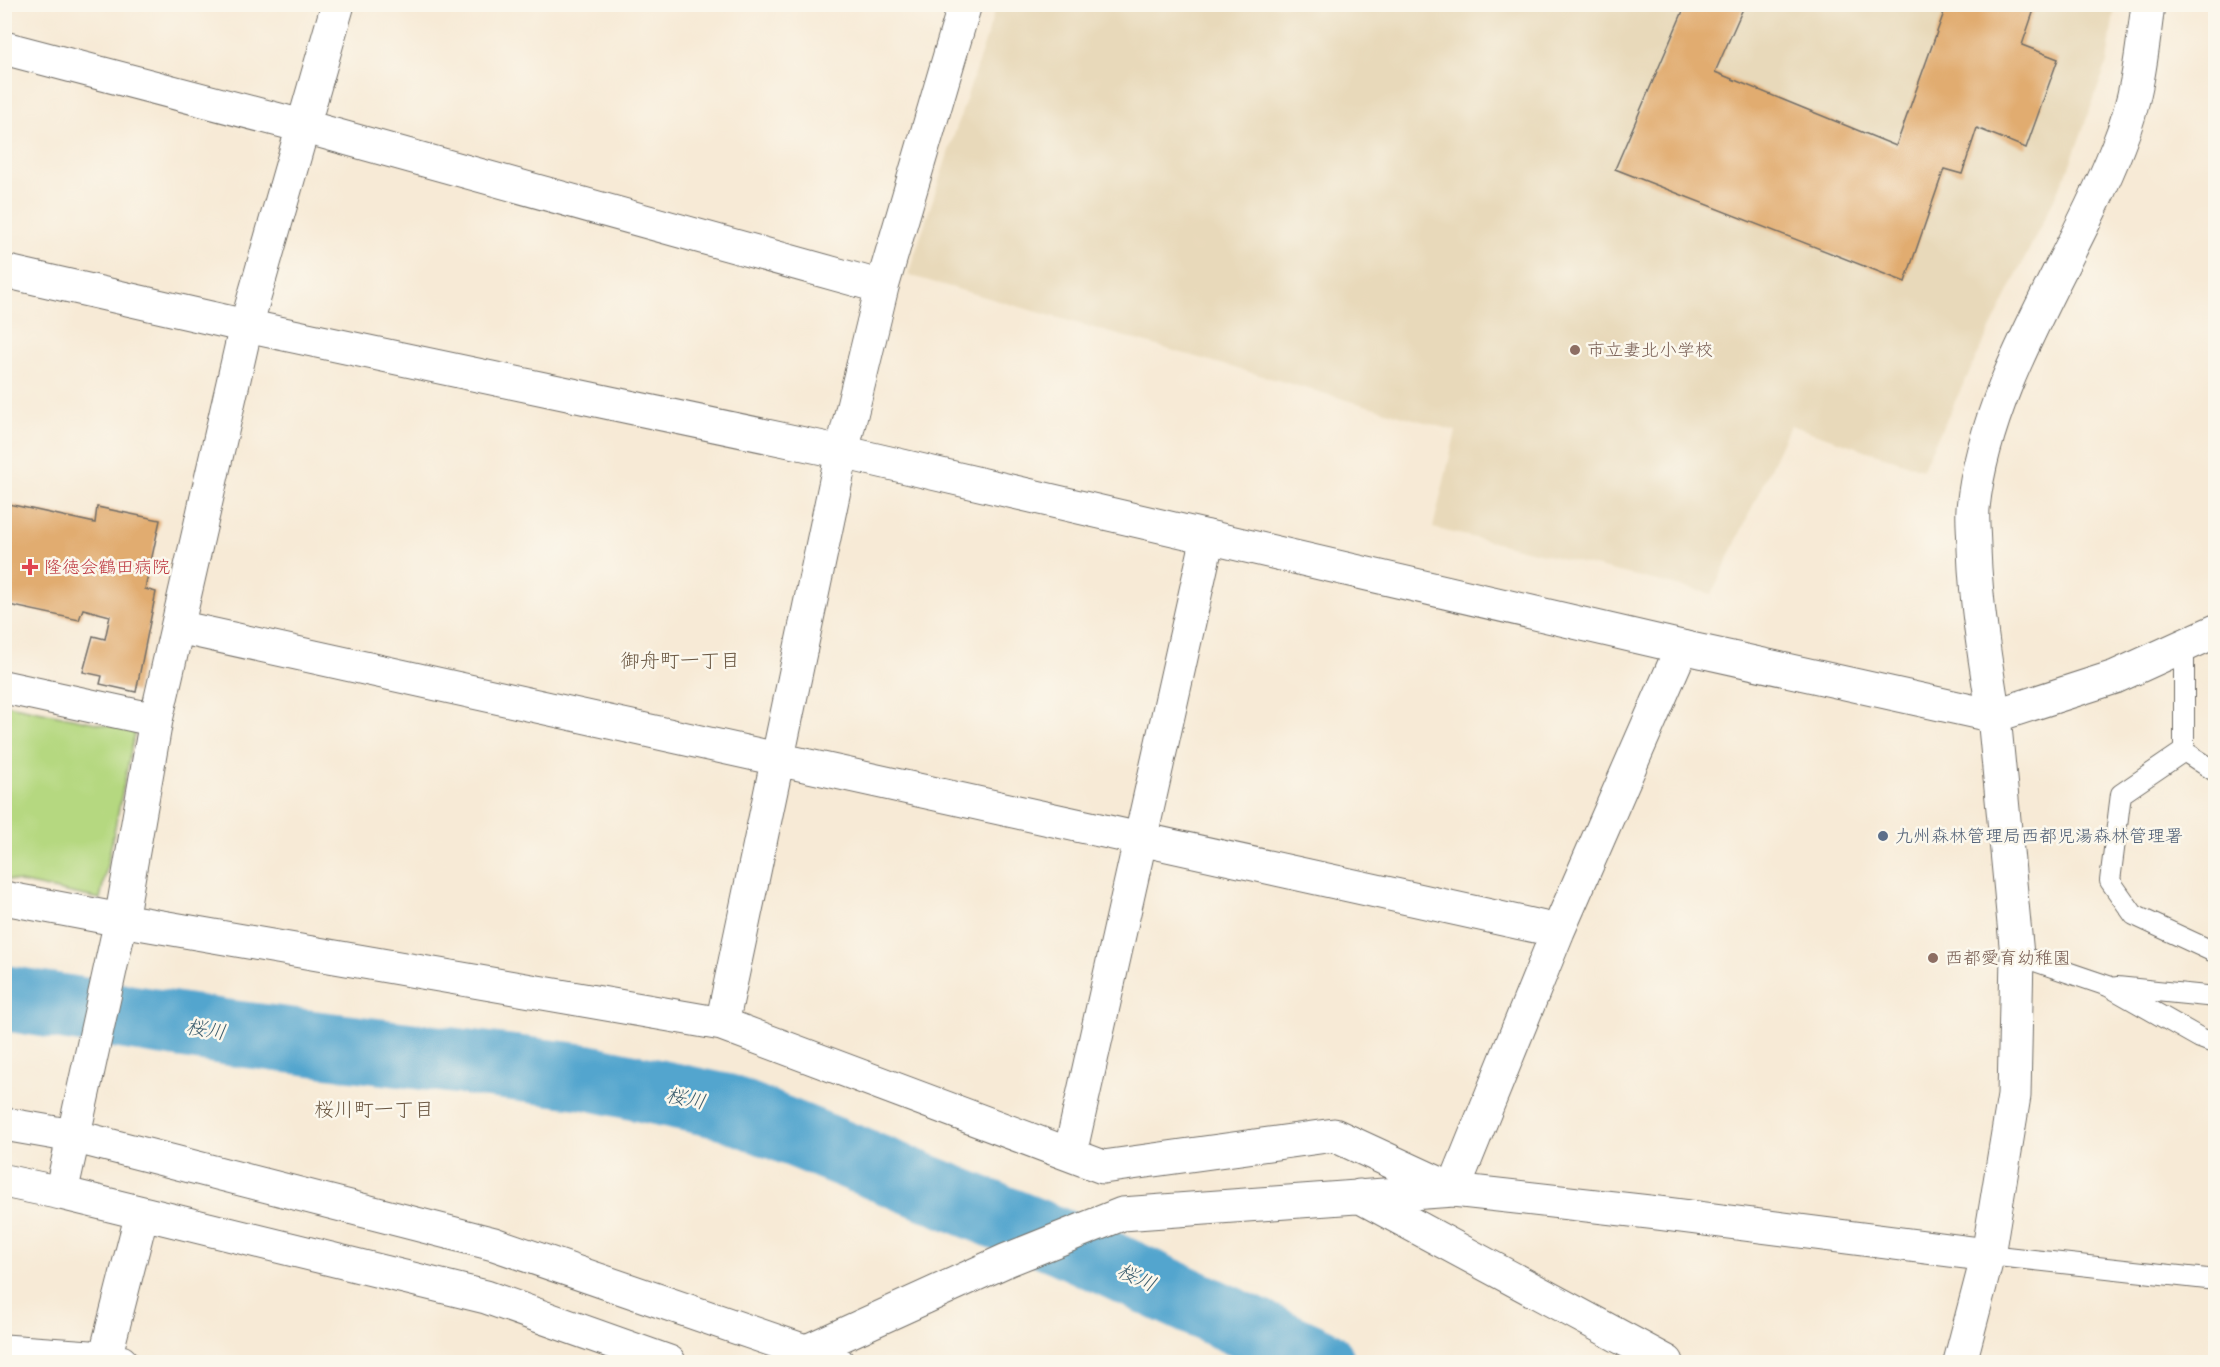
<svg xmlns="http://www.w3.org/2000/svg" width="2220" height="1367" viewBox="0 0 2220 1367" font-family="'Balsamiq Sans','Klee One',sans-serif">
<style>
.built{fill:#e8d9ba}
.green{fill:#b5d880;stroke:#708256;stroke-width:1.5}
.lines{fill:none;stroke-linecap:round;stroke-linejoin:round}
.river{stroke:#53a5ce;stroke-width:66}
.building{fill:#e1ac70}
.lane-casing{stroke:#726e67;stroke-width:22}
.street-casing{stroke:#726e67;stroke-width:35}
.secondary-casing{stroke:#726e67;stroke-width:35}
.lane{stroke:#fff;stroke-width:20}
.street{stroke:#fff;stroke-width:33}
.secondary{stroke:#fff;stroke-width:33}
.education-dot{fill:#8d6e63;stroke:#fbf7ec;stroke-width:2}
.health-dot{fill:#e0444e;stroke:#fbf7ec;stroke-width:2}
.service-dot{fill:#5c6f8a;stroke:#fbf7ec;stroke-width:2}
.labels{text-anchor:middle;stroke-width:5;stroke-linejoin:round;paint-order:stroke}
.education-label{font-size:18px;fill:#785e54;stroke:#fbf7ec;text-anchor:start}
.health-label{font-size:18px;fill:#be3a42;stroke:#fbf7ec;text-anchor:start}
.service-label{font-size:18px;fill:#4e5e75;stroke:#fbf7ec;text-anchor:start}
.neighbourhood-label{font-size:20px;fill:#6b5843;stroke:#fbf7ec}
.water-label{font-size:20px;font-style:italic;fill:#3b5c6c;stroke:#fbf7ec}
</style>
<rect width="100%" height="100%" fill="#fbf7ec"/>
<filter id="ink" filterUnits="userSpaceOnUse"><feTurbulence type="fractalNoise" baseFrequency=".0167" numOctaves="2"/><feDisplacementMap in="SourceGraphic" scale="12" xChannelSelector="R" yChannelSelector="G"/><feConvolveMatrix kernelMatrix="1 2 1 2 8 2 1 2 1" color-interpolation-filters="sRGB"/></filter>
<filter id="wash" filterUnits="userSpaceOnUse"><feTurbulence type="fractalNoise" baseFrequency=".008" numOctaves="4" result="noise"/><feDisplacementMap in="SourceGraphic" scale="24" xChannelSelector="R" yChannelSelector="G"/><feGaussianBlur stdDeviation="1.35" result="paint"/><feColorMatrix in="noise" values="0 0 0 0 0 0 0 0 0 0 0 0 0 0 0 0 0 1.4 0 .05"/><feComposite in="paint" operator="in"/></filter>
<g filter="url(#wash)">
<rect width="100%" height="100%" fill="#f7ead6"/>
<path class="built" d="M 997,5 L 2115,5 L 2107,63 L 2068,170 L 1922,469 L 1790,425 L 1712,594 L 1433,528 L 1456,431 L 908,275 Z"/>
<path class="green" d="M 4,704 L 135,731 L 100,899 L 5,879 Z"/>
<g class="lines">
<path class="river" d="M 4,998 L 223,1032 L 586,1077 L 727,1107 L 1064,1243 L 1322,1362"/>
</g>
<g id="blocks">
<path class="building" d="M 1686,4 L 1745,4 L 1715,72 L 1896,146 L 1947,4 L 2036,4 L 2022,45 L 2058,59 L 2026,148 L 1977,128 L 1962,174 L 1944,169 L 1905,282 L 1615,169 Z
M 4,503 L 95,523 L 97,507 L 160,520 L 145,589 L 156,592 L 136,692 L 100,684 L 102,676 L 83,672 L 93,636 L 105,639 L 110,616 L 83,609 L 79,620 L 4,604 Z"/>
</g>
</g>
<g filter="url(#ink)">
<use href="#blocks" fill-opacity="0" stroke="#726e67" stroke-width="1.5"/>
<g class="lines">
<defs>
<path id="lane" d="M 2184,645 L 2184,751 L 2216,772
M 2184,751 L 2121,794 L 2110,881 L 2134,915 L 2216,953
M 2017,955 L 2108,986 L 2200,1038 L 2216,1044
M 2117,987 L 2216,997
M 1988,1255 L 2216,1280"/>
<path id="street" d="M 4,48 L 302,126 L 882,287
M 178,627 L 1558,931
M 4,687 L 156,720
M 1994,716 C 1985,660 1976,605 1974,549 C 1974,536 1972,521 1973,508 C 1986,381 2072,264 2118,146 C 2137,100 2142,54 2148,4
M 4,898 L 121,920 L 722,1024 L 1103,1167 L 1334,1135 L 1453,1190
M 722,1024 L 842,452 L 882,287 L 965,4
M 4,1124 L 73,1136 L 494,1244 L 837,1362
M 1070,1154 L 1208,537
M 4,1181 L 61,1193 L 486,1297 L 669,1362
M 1453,1190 L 1558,931 L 1682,647
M 61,1193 L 121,920 L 156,720 L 246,326 L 338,4
M 1359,1196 L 1667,1362
M 4,1351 L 105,1358 L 104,1362
M 121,1362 L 105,1358 L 142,1213
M 803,1362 L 807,1351 L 1007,1260 L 1122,1214 L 1453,1190 L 1658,1213 L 1988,1255"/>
<path id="secondary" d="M 4,271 L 246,326 L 842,452 L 1682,647 L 1994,716 L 2115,677 L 2216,631
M 1960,1362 L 1988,1255 L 2014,1096 L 2017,955 L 1994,716"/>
</defs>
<use href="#lane" class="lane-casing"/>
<use href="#street" class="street-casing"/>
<use href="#secondary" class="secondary-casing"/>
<use href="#lane" class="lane"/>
<use href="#street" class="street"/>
<use href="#secondary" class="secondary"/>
</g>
</g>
<g class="education-dot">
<circle cx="1575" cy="350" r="6"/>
<circle cx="1933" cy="958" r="6"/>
</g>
<path class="health-dot" d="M27 558h6v6h6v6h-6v6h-6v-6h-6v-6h6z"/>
<circle class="service-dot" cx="1883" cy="836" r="6"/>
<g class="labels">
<g class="education-label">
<text x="1587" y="356">市立妻北小学校</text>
<text x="1945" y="964">西都愛育幼稚園</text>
</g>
<g class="health-label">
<text x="44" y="573">隆徳会鶴田病院</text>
</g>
<g class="service-label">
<text x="1895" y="842">九州森林管理局西都児湯森林管理署</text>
</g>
<g class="neighbourhood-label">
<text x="680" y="667">御舟町一丁目</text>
<text x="374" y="1116">桜川町一丁目</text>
</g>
<g class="water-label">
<text transform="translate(206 1029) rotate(9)" y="7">桜川</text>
<text transform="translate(686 1098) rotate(12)" y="7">桜川</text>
<text transform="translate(1137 1277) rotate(25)" y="7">桜川</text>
</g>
</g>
<rect width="2220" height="1367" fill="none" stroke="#fbf7ec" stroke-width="24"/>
</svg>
